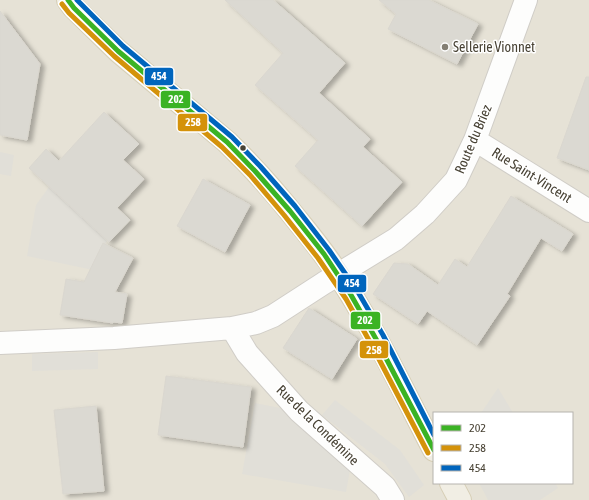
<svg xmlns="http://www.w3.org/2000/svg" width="589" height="500" viewBox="0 0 589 500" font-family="'Asap Condensed',sans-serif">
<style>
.residential{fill:#e6e2d6;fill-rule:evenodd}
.parking{fill:#e1dfd8}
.building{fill:#dbd9d2;stroke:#dad7cf;filter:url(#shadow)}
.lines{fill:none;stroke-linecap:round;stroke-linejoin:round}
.minor-casing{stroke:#d0cdc7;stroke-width:24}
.major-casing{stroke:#d6ceb5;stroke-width:24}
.minor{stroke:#fdfdfc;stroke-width:22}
.major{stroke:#f1eee4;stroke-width:22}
.bus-1-casing{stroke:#fff;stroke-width:8}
.bus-2-casing{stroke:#fff;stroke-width:8}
.bus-3-casing{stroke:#fff;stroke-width:8}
.bus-1{stroke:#3bb324;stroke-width:5}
.bus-2{stroke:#d4920a;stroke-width:5}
.bus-3{stroke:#0065bd;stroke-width:5}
.poi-dot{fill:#847f74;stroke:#fff;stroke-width:1.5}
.bus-dot{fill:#484234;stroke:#fff;stroke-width:1.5}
.labels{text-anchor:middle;stroke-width:3;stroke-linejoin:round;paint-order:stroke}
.poi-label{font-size:14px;fill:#484234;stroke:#fff;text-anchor:start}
.street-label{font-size:14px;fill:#484234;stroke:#fff}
.line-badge{stroke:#fff;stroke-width:1.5}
.badge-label{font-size:11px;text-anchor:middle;font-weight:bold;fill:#fff}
</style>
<defs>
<filter id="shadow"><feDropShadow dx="4.5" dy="2.5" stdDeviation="2" flood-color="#0004"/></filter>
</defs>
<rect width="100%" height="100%" fill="#f2f0ea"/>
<path class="residential" d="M 0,0 L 589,0 L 589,500 L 0,500 ZM 434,413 L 572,413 L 572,483 L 434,483 Z"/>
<path class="parking" d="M 0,152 L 14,155 L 11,176 L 0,174 Z
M 49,187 L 109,237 L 93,270 L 27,256 L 36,205 Z
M 98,352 L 98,369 L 32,371 L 32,354 Z
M 498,388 L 513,413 L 481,413 Z
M 335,400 L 400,450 L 424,485 L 409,497 L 385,464 L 322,415 Z
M 255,403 L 285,409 L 351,464 L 346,492 L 242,474 Z
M 479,483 L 555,483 L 558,488 L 540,500 L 488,500 Z"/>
<path class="building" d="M 225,0 L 273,0 L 345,63 L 319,93 L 370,139 L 363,147 L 402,182 L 362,226 L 295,166 L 318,140 L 255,85 L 283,53 Z
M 379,0 L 429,0 L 478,24 L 457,64 L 388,29 L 396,14 Z
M 0,11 L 40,64 L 27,140 L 0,135 Z
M 586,77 L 589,77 L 589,170 L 557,158 Z
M 104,112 L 139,144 L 123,160 L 144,179 L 117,208 L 130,220 L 109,242 L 29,168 L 46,149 L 59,161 Z
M 203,179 L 250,205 L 225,252 L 177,226 Z
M 511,196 L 573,234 L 562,251 L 541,238 L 507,294 L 510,296 L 477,345 L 427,311 L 418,324 L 373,294 L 394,263 L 408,264 L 438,285 L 455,259 L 467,267 Z
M 103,243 L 133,258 L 115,292 L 127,294 L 122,323 L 113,322 L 113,323 L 60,315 L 66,279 L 84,282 Z
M 309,308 L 357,339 L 332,379 L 283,348 Z
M 166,376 L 251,387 L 243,447 L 158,435 Z
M 96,406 L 104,491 L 63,494 L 54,410 Z"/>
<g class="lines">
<defs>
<path id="minor" d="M 475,140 L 589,211
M 232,328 L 247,353 L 299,411 L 385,487 L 393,500
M 0,343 L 114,338 L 232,328 L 256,323 L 273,316 L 324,283 L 396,239 L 425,214 L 456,180 L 475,140 L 526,0"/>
<path id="major" d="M 68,0 L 74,8 L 118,51 L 227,142 C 253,167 276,193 298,221 C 312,238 326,256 338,274 C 375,330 403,391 434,450
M 451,483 L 460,500"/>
</defs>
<use href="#minor" class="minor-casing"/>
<use href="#major" class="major-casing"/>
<use href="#minor" class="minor"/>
<use href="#major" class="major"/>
<defs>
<path id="bus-1" d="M 68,0 L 74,8 L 118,51 L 227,142 L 255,171 L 290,211 L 324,254 L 351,295 L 376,339 L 434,450"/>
<path id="bus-2" d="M 62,4 L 69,13 L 114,56 L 222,147 L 250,175 L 284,215 L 318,258 L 346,299 L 370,342 L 428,453"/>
<path id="bus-3" d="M 77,0 L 123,46 L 232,137 L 260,166 L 295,206 L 329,250 L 358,292 L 383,335 L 434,435"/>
</defs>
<use href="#bus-1" class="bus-1-casing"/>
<use href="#bus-2" class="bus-2-casing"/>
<use href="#bus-3" class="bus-3-casing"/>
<use href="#bus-1" class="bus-1"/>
<use href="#bus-2" class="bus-2"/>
<use href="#bus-3" class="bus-3"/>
</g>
<circle class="poi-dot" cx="445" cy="47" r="4"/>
<circle class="bus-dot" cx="243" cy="148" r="3.5"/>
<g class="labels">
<g class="poi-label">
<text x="453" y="52">Sellerie Vionnet</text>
</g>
<g class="street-label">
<text transform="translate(473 139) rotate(-67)" y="5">Route du Briez</text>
<text transform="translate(532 175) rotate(32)" y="5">Rue Saint-Vincent</text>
<text transform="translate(318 425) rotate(44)" y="5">Rue de la Condémine</text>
</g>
</g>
<g class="line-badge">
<rect x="144" y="67" width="30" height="19" rx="4" fill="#0065bd"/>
<rect x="160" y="90" width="31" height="19" rx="4" fill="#3bb324"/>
<rect x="177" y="113" width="31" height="19" rx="4" fill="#d4920a"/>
<rect x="337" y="274" width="30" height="19" rx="4" fill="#0065bd"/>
<rect x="350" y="311" width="31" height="19" rx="4" fill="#3bb324"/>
<rect x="359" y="340" width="30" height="19" rx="4" fill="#d4920a"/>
</g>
<g class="badge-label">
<text x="159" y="80">454</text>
<text x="176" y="103">202</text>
<text x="193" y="126">258</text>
<text x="352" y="287">454</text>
<text x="365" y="324">202</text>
<text x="374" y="354">258</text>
</g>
<rect x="433" y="412" width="140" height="72" fill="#ffffff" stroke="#b6b3ae"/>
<rect x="441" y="425" width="20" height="6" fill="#3bb324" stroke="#b6b3ae"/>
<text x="469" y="432" font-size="12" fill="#484234">202</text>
<rect x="441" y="445" width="20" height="6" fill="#d4920a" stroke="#b6b3ae"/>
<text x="469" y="452" font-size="12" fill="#484234">258</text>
<rect x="441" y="465" width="20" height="6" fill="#0065bd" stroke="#b6b3ae"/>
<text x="469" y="472" font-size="12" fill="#484234">454</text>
</svg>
